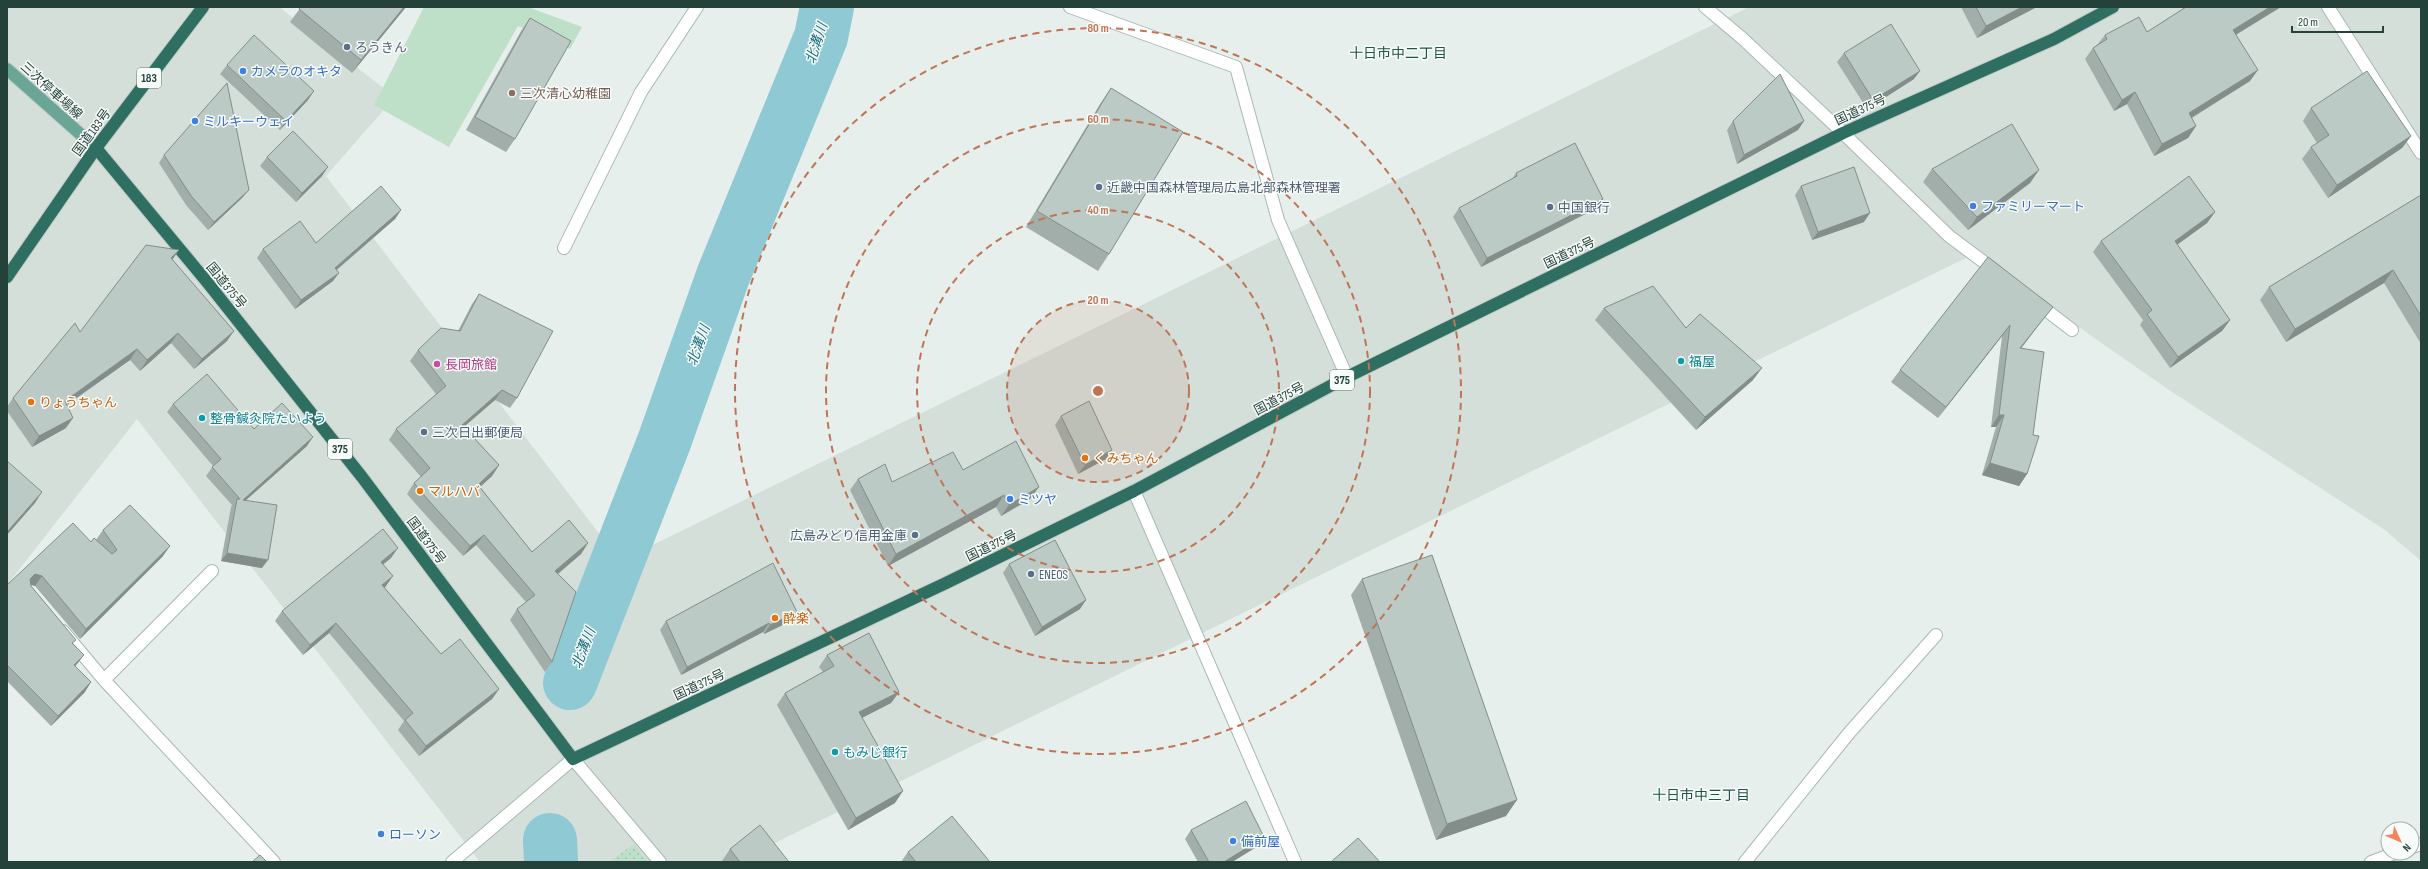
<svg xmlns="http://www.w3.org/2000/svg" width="2428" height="869" viewBox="0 0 2428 869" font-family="'Sofia Sans Condensed','Noto Sans JP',sans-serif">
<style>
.built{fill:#d4dfda}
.green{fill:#bfe0c8}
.park{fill:url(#park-dots)}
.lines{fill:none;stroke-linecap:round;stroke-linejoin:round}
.river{stroke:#8ec9d4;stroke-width:54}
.minor-casing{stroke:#a8b8b2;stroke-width:14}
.major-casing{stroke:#c2cac8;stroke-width:14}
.highway-casing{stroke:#c2cac8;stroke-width:14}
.minor{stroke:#fff;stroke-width:12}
.major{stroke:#6aa596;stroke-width:12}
.highway{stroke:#2f6f62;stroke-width:12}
.wall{fill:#a1aea9}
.shaded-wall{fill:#838d89}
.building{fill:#bbcac4;stroke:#838d89}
.ring{fill:none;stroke:#c07456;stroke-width:2;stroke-dasharray:7 5}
.service-dot{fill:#5c6f8a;stroke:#f7fbf9;stroke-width:1.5}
.shop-dot{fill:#3f7fe0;stroke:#f7fbf9;stroke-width:1.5}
.education-dot{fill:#8d6e63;stroke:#f7fbf9;stroke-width:1.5}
.culture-dot{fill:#0f9aa8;stroke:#f7fbf9;stroke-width:1.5}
.hotel-dot{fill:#d1479c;stroke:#f7fbf9;stroke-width:1.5}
.food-dot{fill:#e8710a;stroke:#f7fbf9;stroke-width:1.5}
.labels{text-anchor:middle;stroke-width:3;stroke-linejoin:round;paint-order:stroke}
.shield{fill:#f7fbf9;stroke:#637a73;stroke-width:1}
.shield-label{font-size:12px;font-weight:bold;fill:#24423a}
.service-label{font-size:13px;fill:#4e5e75;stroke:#f7fbf9;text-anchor:start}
.shop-label{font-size:13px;fill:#366cbe;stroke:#f7fbf9;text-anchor:start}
.street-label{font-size:13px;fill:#24423a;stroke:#f7fbf9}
.education-label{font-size:13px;fill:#785e54;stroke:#f7fbf9;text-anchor:start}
.culture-label{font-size:13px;fill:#0d838f;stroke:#f7fbf9;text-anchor:start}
.hotel-label{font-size:13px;fill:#b23c85;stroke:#f7fbf9;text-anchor:start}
.food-label{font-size:13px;fill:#c56008;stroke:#f7fbf9;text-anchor:start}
.water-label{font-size:14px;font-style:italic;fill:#1c6f80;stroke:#f7fbf9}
.neighbourhood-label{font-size:14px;fill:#1f5548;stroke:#f7fbf9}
.centre{fill:#c07456;stroke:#f7fbf9;stroke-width:2}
.ring-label{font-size:12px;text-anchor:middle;font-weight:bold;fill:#c07456;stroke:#f7fbf9;stroke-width:3;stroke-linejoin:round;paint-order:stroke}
</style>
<defs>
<pattern id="park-dots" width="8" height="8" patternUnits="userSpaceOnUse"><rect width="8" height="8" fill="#bfe0c8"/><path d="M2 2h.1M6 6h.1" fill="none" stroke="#a4c1ad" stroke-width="1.8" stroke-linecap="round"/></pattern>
</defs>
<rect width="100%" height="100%" fill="#e6efeb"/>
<path class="built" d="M 7,7 L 279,7 L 395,97 L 326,176 L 620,561 L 1749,7 L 2421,7 L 2421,561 L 2385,530 L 2169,390 L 1974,254 L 736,862 L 480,862 L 137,419 L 7,585 Z"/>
<path class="green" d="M 424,7 L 528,7 L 582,27 L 570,49 L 518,26 L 449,147 L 374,105 Z"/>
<path class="park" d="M 634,844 L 648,862 L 609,862 Z"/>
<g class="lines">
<path class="river" d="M 570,683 L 664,442 L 723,276 L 821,37 L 827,7
M 550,840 L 551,862"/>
<defs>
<path id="minor" d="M 1070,7 L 1236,67 L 1278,220 L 1347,377
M 1705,7 L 1742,38 L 1843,133 L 1949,236 L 1997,272
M 2328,7 L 2421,153
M 564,248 L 641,92 L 697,7
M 2037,303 L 2072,330
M 1134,491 L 1295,862
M 63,631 L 104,680 L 274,862
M 104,680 L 212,571
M 2412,847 L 2421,844
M 452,862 L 573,759 L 660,862
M 1745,862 L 1849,733 L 1936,635
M 2371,862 L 2395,853"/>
<path id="major" d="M 7,69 L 96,148"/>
<path id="highway" d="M 96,148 L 207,282 L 362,477 L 573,759 L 946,583 L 1134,491 L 1347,377 L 1843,133 L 2054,39 L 2113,7
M 7,277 L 96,148 L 203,7"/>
</defs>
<use href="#minor" class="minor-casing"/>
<use href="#major" class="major-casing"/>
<use href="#highway" class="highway-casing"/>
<use href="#minor" class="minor"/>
<use href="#major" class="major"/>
<use href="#highway" class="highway"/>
</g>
<path class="wall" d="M 301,7 L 406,7 L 352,73 L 290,22 Z
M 1961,7 L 2037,7 L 1977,38 Z
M 2186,7 L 2281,7 L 2236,35 L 2250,81 L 2192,118 L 2196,126 L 2188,138 L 2154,156 L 2127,104 L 2114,111 L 2085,59 L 2093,48 L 2097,45 L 2105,35 L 2147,32 Z
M 530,18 L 515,139 L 506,152 L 466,130 L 521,31 Z
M 1844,53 L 1914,79 L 1867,109 L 1837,62 Z
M 227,65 L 308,100 L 280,130 L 220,74 Z
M 1111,88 L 1109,254 L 1098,271 L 1026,227 L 1100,104 Z
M 2311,108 L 2411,136 L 2402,148 L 2328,198 L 2302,159 L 2311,147 L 2317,143 L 2303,121 Z
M 1733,121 L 1804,121 L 1798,130 L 1737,164 L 1727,130 Z
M 164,155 L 243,197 L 208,230 L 186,205 L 159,163 Z
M 267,157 L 322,176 L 296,202 L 260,166 Z
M 1932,169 L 2039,170 L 2030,183 L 1968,230 L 1923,182 Z
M 1516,173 L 1603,199 L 1597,208 L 1481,267 L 1453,217 L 1459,208 L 1512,179 Z
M 1801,186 L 1864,222 L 1812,240 L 1795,195 Z
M 2421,195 L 2421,344 L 2384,283 L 2286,342 L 2260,300 L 2269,287 Z
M 401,210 L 395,219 L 337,270 L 333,281 L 295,309 L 257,258 L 263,249 L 316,243 Z
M 2215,212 L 2207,223 L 2177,245 L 2230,320 L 2222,331 L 2170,368 L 2140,325 L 2143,320 L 2093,252 L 2101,241 Z
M 179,250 L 172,260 L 227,341 L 194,369 L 171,343 L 140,371 L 130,360 L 67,405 L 66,428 L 32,447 L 7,411 L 7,407 L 13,398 L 80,332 Z
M 479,294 L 517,398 L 510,408 L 495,400 L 464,427 L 499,465 L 492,476 L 480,487 L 532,552 L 588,543 L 581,554 L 558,574 L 552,662 L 545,672 L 510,620 L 517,609 L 526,602 L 476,545 L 463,556 L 422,511 L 407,494 L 414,483 L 421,477 L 389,440 L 396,429 L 436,394 L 410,361 L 418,350 L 458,331 L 472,304 Z
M 2053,307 L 2044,318 L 2021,349 L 2027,474 L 2019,486 L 1982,475 L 1996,427 L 1991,427 L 2002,336 L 1938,418 L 1891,382 L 1900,370 Z
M 1604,308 L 1686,328 L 1753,380 L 1696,430 L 1595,320 Z
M 173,404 L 307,446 L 246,500 L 262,568 L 221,561 L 231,507 L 232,505 L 206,476 L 213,466 L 167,412 Z
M 1061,416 L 1106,459 L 1078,474 L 1055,425 Z
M 963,470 L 1030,499 L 1001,516 L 996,507 L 888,566 L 850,490 L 858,479 L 892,482 Z
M 103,530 L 163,556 L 80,639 L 35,586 L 31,584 L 31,586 L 73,643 L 84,655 L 75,666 L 85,692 L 51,726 L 7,681 L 7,585 L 91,542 L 96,540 Z
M 391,558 L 383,564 L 386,586 L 385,588 L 441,654 L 499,689 L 492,699 L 419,756 L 398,730 L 404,721 L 329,633 L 303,655 L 275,621 L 282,611 Z
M 1009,564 L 1080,609 L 1035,636 L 1003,573 Z
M 1362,579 L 1506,816 L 1436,840 L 1351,595 Z
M 666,621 L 791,621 L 764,634 L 763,632 L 681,675 L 660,630 Z
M 827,655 L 899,692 L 891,703 L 862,718 L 895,803 L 848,830 L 777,705 L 785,693 L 823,672 L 819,667 Z
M 1191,830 L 1258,846 L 1232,862 L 1198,862 L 1185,839 Z
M 730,849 L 789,862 L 722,862 L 722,861 Z
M 908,852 L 990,862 L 901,862 Z"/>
<path class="shaded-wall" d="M 404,7 L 406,7 L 352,73 L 361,60 Z
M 2022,7 L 2037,7 L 1977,38 L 1986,26 Z
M 2270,7 L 2281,7 L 2225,41 L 2233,30 Z
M 2258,70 L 2250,81 L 2181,124 L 2189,113 Z
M 1920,71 L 1914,79 L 1867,109 L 1873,100 Z
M 314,91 L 308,100 L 280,130 L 286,121 Z
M 2135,92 L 2127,104 L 2114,111 L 2122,100 Z
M 1804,121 L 1798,130 L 1737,164 L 1744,155 Z
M 2196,126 L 2188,138 L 2154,156 L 2162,144 Z
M 2411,136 L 2402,148 L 2328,198 L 2337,185 Z
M 328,167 L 322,176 L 296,202 L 302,193 Z
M 2039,170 L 2030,183 L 1968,230 L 1977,217 Z
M 249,190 L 243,197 L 208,230 L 214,222 Z
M 1603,199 L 1597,208 L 1481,267 L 1487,258 Z
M 401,210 L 395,219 L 329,276 L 335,268 Z
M 2215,212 L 2207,223 L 2167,252 L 2175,241 Z
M 1870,213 L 1864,222 L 1812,240 L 1818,232 Z
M 179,250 L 172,260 L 171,258 Z
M 2393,270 L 2384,283 L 2286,342 L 2295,329 Z
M 339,273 L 333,281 L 295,309 L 301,300 Z
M 2230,320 L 2222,331 L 2170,368 L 2178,357 Z
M 2010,325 L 2002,336 L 1938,418 L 1946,407 Z
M 234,331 L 227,341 L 194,369 L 202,359 Z
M 178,333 L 171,343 L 140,371 L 147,360 Z
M 137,349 L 130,360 L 58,411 L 65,401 Z
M 1762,368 L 1753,380 L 1696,430 L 1705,417 Z
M 502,390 L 495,400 L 454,435 L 462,425 Z
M 1999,415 L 2004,415 L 1996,427 L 1991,427 Z
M 73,418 L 66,428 L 32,447 L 39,436 Z
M 313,437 L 307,446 L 237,508 L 243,500 Z
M 1112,450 L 1106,459 L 1078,474 L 1085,465 Z
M 1990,463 L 2027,474 L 2019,486 L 1982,475 Z
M 499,465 L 492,476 L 471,495 L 478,485 Z
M 1039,487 L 1030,499 L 1001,516 L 1009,505 Z
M 42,492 L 35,503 L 7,535 L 7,532 Z
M 1004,495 L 996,507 L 888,566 L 896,554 Z
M 484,535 L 476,545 L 463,556 L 470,546 Z
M 588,543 L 581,554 L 548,582 L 555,571 Z
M 170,546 L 163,556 L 80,639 L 86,629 Z
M 398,548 L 391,558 L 374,572 L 381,562 Z
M 227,553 L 268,560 L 262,568 L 221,561 Z
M 35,574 L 42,576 L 35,586 L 28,584 L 30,579 Z
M 393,576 L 386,586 L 375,595 L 382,585 Z
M 1086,600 L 1080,609 L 1035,636 L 1042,627 Z
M 797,612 L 791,621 L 764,634 L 770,625 Z
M 336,623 L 329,633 L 303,655 L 310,645 Z
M 769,623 L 763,632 L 681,675 L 687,667 Z
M 84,655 L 77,664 L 67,675 L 74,665 Z
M 91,682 L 85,692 L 51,726 L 58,716 Z
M 499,689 L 492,699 L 419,756 L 426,746 Z
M 899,692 L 891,703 L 850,724 L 859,712 Z
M 903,791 L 895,803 L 848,830 L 856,818 Z
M 1517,800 L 1506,816 L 1436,840 L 1447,824 Z
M 1264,837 L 1258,846 L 1232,862 L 1224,862 Z"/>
<path class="building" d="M 301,7 L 404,7 L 361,60 L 299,9 Z
M 1976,7 L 2022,7 L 1986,26 Z
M 2186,7 L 2270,7 L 2233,30 L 2258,70 L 2189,113 L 2196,126 L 2162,144 L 2135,92 L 2122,100 L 2093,48 L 2107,39 L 2105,35 L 2139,17 L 2147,32 Z
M 530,18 L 571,41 L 515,139 L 475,117 Z
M 1891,24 L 1920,71 L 1873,100 L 1844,53 Z
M 254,35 L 314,91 L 286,121 L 227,65 Z
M 2367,71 L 2411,136 L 2337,185 L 2311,147 L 2329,135 L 2311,108 Z
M 1780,74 L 1804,121 L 1744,155 L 1733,121 Z
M 227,83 L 249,190 L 214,222 L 192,197 L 164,155 Z
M 1111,88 L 1183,132 L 1109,254 L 1037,211 Z
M 2012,124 L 2039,170 L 1977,217 L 1932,169 Z
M 293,131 L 328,167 L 302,193 L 267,157 Z
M 1575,143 L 1603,199 L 1487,258 L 1459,208 L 1517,176 L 1516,173 Z
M 1854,167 L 1870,213 L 1818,232 L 1801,186 Z
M 2189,176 L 2215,212 L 2175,241 L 2230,320 L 2178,357 L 2147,314 L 2152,310 L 2101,241 Z
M 381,186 L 401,210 L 335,268 L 339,273 L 301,300 L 263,249 L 300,221 L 316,243 Z
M 2421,195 L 2421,316 L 2393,270 L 2295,329 L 2269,287 Z
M 146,245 L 179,250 L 171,258 L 234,331 L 202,359 L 178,333 L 147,360 L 137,349 L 65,401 L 73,418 L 39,436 L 13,398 L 75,323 L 80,332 Z
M 1988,257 L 2053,307 L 2020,348 L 2044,352 L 2033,435 L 2039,436 L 2027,474 L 1990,463 L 2004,415 L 1999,415 L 2010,325 L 1946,407 L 1900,370 Z
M 1653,286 L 1686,328 L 1700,314 L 1762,368 L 1705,417 L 1604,308 Z
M 479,294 L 553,331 L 517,398 L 502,390 L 462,425 L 499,465 L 478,485 L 532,552 L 569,520 L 588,543 L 555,571 L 576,592 L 552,662 L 517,609 L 535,595 L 484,535 L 470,546 L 429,501 L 414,483 L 430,468 L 396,429 L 446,386 L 418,350 L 441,328 L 460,331 Z
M 207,374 L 254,429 L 282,403 L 313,437 L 243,500 L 277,505 L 268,560 L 227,553 L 237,499 L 240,499 L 212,467 L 221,459 L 173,404 Z
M 1089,401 L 1112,450 L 1085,465 L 1061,416 Z
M 1016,441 L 1039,487 L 1009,505 L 1004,495 L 896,554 L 858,479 L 885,464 L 892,482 L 953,452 L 963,470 Z
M 7,461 L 42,492 L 7,532 Z
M 130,505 L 170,546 L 86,629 L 42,576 L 35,574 L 30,579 L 31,586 L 76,640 L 72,643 L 84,655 L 74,665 L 91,682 L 58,716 L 7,665 L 7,585 L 73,523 L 91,542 L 94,538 L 112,554 L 117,550 L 103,530 Z
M 383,529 L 398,548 L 381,562 L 393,576 L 382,585 L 441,654 L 460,639 L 499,689 L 426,746 L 405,720 L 413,713 L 336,623 L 310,645 L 282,611 Z
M 1055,540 L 1086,600 L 1042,627 L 1009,564 Z
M 1432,555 L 1517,800 L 1447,824 L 1362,579 Z
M 773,563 L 797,612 L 770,625 L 769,623 L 687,667 L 666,621 Z
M 869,633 L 899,692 L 859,712 L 903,791 L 856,818 L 785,693 L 834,666 L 827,655 Z
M 1246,801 L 1264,837 L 1224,862 L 1209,862 L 1191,830 Z
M 952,816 L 990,862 L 916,862 L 908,852 Z
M 760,825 L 789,862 L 740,862 L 730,849 Z
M 1358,838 L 1380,862 L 1331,862 Z
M 260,855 L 267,862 L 252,862 Z"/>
<circle cx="1098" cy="391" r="91" fill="#c07456" fill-opacity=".12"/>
<g class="ring">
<circle cx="1098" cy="391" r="91"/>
<circle cx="1098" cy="391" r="181"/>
<circle cx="1098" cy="391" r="272"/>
<circle cx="1098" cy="391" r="363"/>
</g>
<g class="service-dot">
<circle cx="347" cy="47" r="4"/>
<circle cx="1099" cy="187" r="4"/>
<circle cx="1550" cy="207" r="4"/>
<circle cx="424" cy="432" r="4"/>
<circle cx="915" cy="535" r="4"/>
<circle cx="1031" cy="574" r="4"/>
</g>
<g class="shop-dot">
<circle cx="243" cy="71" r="4"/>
<circle cx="195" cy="121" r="4"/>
<circle cx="1973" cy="206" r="4"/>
<circle cx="1010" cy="499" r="4"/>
<circle cx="381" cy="834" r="4"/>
<circle cx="1233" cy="841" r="4"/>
</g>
<circle class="education-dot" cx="512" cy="93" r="4"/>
<g class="culture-dot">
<circle cx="1681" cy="361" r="4"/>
<circle cx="202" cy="418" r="4"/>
<circle cx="835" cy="752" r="4"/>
</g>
<circle class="hotel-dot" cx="437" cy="364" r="4"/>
<g class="food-dot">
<circle cx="31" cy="402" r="4"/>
<circle cx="1085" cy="458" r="4"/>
<circle cx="420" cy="491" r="4"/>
<circle cx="775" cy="618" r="4"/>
</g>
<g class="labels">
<g class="shield">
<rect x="137" y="68" width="24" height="20" rx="3"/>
<rect x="1330" y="370" width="24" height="20" rx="3"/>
<rect x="328" y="439" width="24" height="20" rx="3"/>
</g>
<g class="shield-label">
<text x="149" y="82">183</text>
<text x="1342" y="384">375</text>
<text x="340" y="453">375</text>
</g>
<g class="service-label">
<text x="355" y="52">ろうきん</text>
<text x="1107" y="192">近畿中国森林管理局広島北部森林管理署</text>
<text x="1558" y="212">中国銀行</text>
<text x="432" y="437">三次日出郵便局</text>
<text x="907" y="540" text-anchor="end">広島みどり信用金庫</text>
<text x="1039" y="579">ENEOS</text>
</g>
<g class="shop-label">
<text x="251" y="76">カメラのオキタ</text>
<text x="203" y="126">ミルキーウェイ</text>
<text x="1981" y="211">ファミリーマート</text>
<text x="1018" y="504">ミツヤ</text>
<text x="389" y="839">ローソン</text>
<text x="1241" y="846">備前屋</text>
</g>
<g class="street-label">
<text transform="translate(52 90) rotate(42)" y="5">三次停車場線</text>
<text transform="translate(1860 109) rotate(-25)" y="5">国道375号</text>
<text transform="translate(91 132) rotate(-54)" y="5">国道183号</text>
<text transform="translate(1569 252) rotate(-26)" y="5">国道375号</text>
<text transform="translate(227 285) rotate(51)" y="5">国道375号</text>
<text transform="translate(1279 398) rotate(-28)" y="5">国道375号</text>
<text transform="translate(427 540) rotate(53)" y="5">国道375号</text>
<text transform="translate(991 545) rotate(-26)" y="5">国道375号</text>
<text transform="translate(699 684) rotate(-25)" y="5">国道375号</text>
</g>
<g class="education-label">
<text x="520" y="98">三次清心幼稚園</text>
</g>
<g class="culture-label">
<text x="1689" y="366">福屋</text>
<text x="210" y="423">整骨鍼灸院たいよう</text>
<text x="843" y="757">もみじ銀行</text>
</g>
<g class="hotel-label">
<text x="445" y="369">長岡旅館</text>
</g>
<g class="food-label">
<text x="39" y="407">りょうちゃん</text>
<text x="1093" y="463">くみちゃん</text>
<text x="428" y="496">マルハバ</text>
<text x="783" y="623">酔楽</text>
</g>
<g class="water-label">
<text transform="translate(816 43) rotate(-72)" y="5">北溝川</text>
<text transform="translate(698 345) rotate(-70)" y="5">北溝川</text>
<text transform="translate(583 648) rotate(-69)" y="5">北溝川</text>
</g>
<g class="neighbourhood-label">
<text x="1398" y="58">十日市中二丁目</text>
<text x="1701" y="800">十日市中三丁目</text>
</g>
</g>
<circle cx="1098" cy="391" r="6" class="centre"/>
<g class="ring-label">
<text x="1098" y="32">80 m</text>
<text x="1098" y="123">60 m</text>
<text x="1098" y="214">40 m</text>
<text x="1098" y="304">20 m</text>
</g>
<rect width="2428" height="869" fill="none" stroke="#24423a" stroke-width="16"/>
<g transform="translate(2400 841) rotate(134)"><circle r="19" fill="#f7fbf9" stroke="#a3b1ad"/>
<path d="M0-3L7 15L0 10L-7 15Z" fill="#f4845f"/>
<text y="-6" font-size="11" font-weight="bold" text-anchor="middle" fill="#24423a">N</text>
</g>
<path d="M2292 26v6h91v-6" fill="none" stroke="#24423a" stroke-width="2"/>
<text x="2298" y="26" font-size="12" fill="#24423a" stroke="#f7fbf9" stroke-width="3" paint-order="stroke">20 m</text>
</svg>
